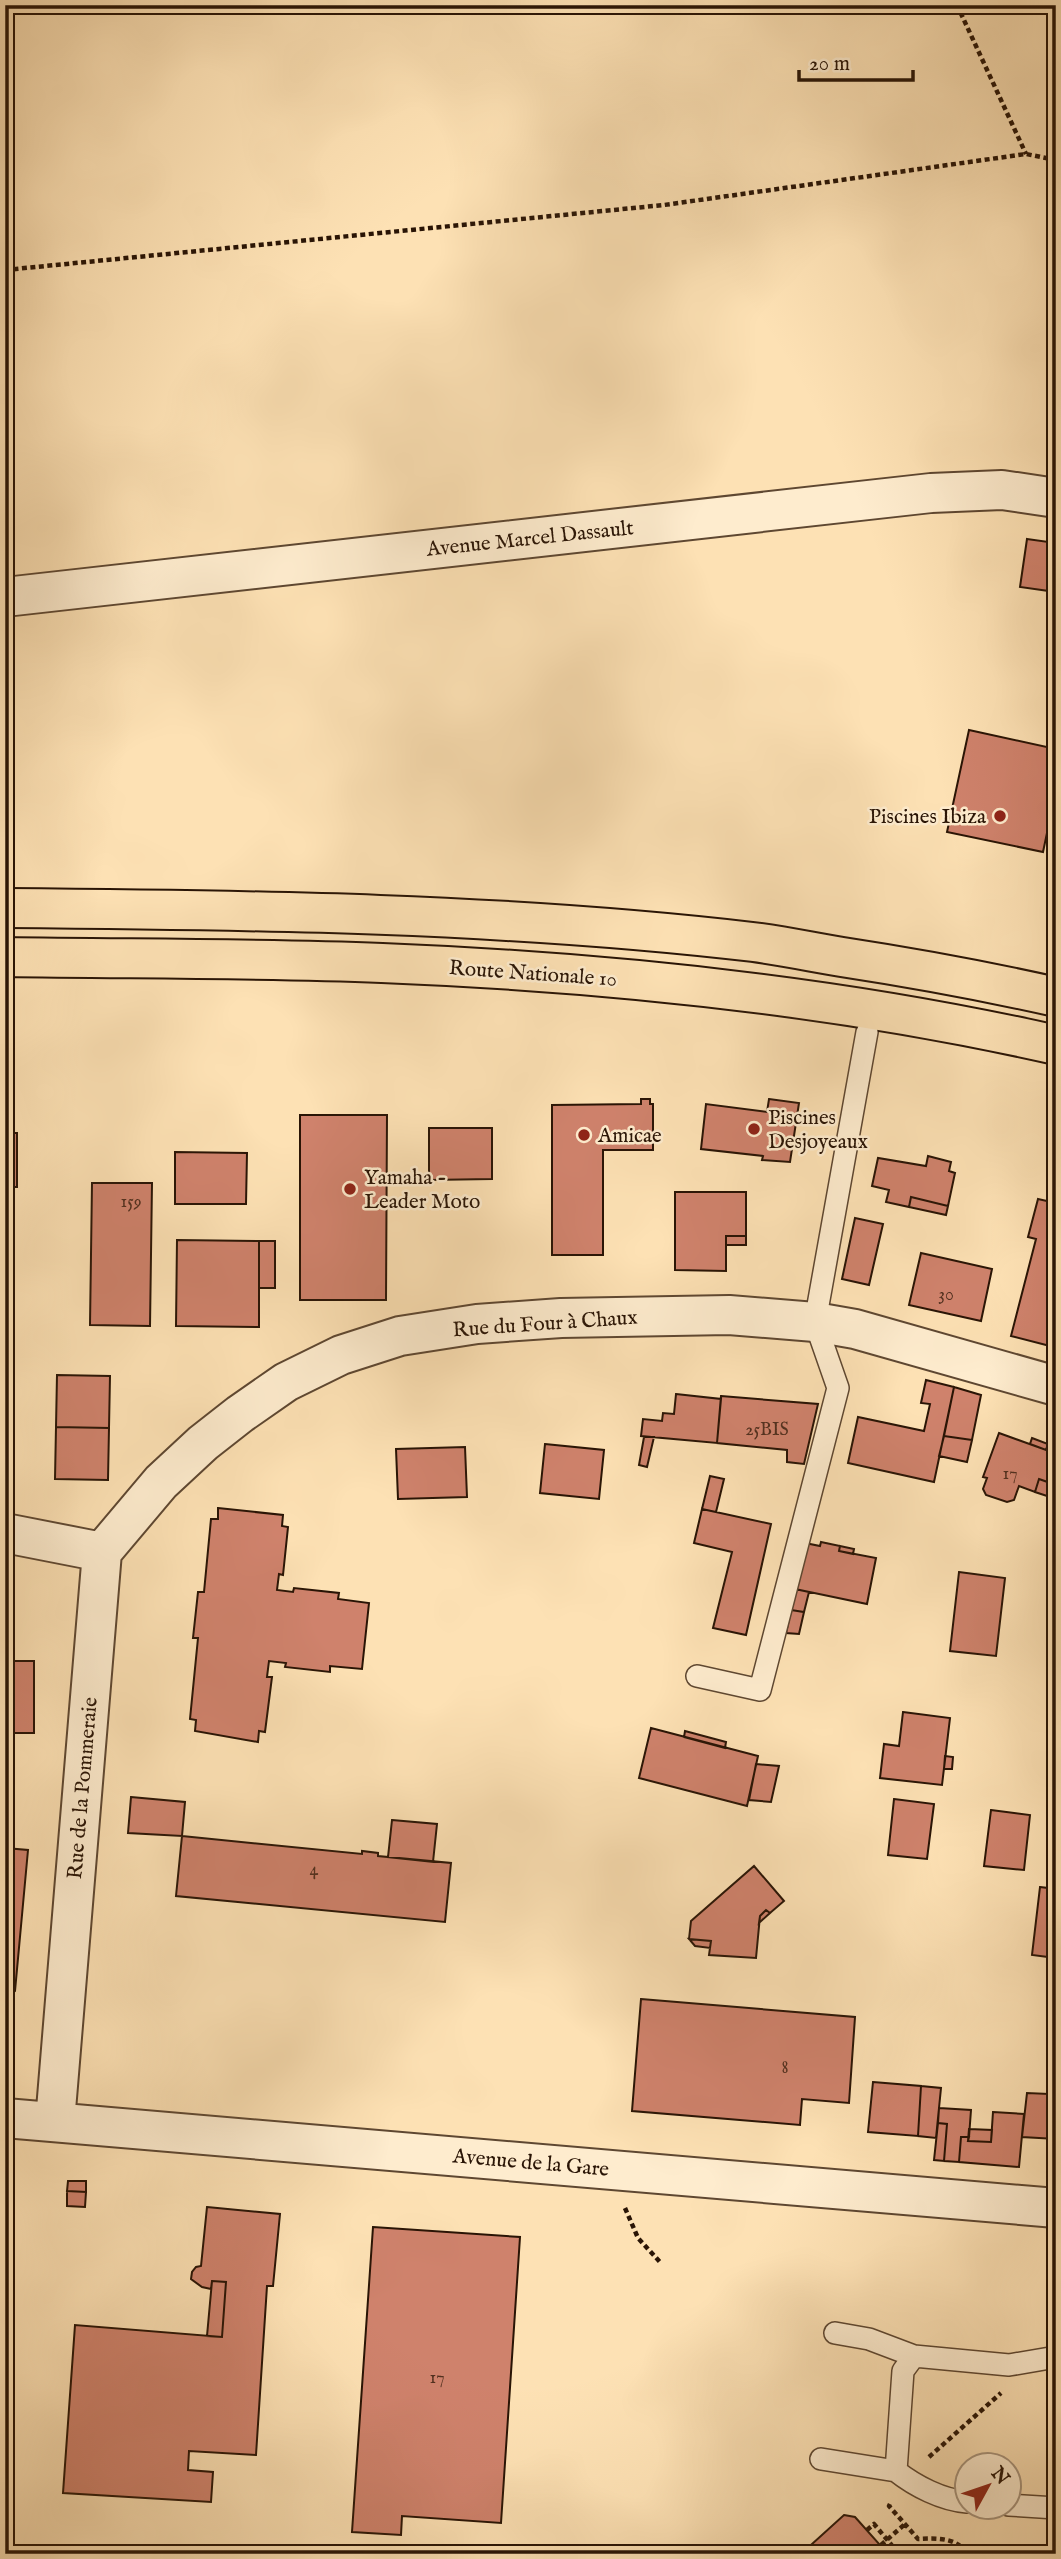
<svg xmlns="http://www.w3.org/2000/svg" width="1061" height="2559" viewBox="0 0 1061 2559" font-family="'IM FELL English',serif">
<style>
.building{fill:#cf826c;stroke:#291405;stroke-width:2}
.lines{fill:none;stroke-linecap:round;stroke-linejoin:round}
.service-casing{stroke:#5e4731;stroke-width:24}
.minor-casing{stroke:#5e4731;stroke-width:42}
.primary-casing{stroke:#291405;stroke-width:42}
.path{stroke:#291405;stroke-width:4.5;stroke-dasharray:5 3.5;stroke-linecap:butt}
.service{stroke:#feecce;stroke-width:21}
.minor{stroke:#feecce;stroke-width:38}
.primary{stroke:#fde1b4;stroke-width:38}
.poi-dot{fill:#8f2418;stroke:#feecce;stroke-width:2.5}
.labels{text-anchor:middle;stroke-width:5;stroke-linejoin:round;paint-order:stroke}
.number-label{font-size:18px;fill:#52301f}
.street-label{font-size:21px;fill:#291405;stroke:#feecce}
.poi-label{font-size:21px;fill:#291405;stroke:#feecce;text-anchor:start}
</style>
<rect width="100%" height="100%" fill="#fde1b4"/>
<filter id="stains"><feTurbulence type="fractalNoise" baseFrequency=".00286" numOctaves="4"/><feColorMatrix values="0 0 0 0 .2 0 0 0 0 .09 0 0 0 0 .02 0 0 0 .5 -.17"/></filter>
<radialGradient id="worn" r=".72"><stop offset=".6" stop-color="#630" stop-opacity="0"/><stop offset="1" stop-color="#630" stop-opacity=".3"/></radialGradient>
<path class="building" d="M 1027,539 L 1056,543 L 1056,592 L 1020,587 Z
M 969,730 L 1056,749 L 1056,790 L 1043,852 L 947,832 Z
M 641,1099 L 650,1099 L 650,1104 L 653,1104 L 653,1150 L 603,1150 L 603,1255 L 552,1255 L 552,1105 L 641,1104 Z
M 769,1099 L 799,1103 L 790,1162 L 762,1160 L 763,1156 L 701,1149 L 706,1104 L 767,1112 Z
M 300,1115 L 387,1115 L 386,1300 L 300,1300 Z
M 429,1128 L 492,1128 L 492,1179 L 429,1180 Z
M 5,1133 L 17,1133 L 17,1187 L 5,1187 Z
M 175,1152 L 247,1153 L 246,1204 L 175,1204 Z
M 928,1156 L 951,1162 L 949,1171 L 955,1173 L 948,1206 L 911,1197 L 909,1207 L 886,1202 L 889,1190 L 872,1186 L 878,1158 L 926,1166 Z
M 92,1183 L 152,1183 L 150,1326 L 90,1325 Z
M 675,1192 L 746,1192 L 746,1236 L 726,1236 L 726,1271 L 675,1270 Z
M 911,1197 L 948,1206 L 946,1215 L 909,1207 Z
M 1038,1199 L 1056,1203 L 1056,1323 L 1050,1346 L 1011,1336 L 1036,1239 L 1028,1237 Z
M 855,1218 L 883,1224 L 869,1285 L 842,1279 Z
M 726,1236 L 746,1236 L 746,1245 L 726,1245 Z
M 177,1240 L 259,1241 L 259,1327 L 176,1326 Z
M 259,1241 L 275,1241 L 275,1288 L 259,1288 Z
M 921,1253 L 992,1269 L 981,1321 L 909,1305 Z
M 57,1375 L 110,1376 L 109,1428 L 56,1427 Z
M 926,1380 L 954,1387 L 934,1482 L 848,1463 L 858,1417 L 924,1431 L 930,1404 L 921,1403 Z
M 954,1387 L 981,1395 L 972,1440 L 944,1436 Z
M 676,1394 L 721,1399 L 717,1443 L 641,1436 L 643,1419 L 662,1421 L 663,1413 L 674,1414 Z
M 721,1396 L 818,1404 L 804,1464 L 787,1462 L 787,1450 L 717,1443 Z
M 56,1427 L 109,1428 L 108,1480 L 55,1479 Z
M 999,1433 L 1046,1450 L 1048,1444 L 1056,1446 L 1056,1485 L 1039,1479 L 1035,1492 L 1019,1486 L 1014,1500 L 1007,1502 L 986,1495 L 983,1489 L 987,1478 L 983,1477 Z
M 944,1436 L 972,1440 L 967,1462 L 939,1456 Z
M 644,1437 L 654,1437 L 647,1467 L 639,1465 Z
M 1032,1438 L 1048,1444 L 1046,1450 L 1030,1444 Z
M 545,1444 L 604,1450 L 599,1499 L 540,1493 Z
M 465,1447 L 467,1497 L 398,1499 L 396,1449 Z
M 710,1476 L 724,1479 L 716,1512 L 702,1509 Z
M 1039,1479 L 1056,1485 L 1053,1498 L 1035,1492 Z
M 218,1508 L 283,1515 L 282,1526 L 288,1527 L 283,1575 L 279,1574 L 277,1590 L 293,1592 L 294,1588 L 339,1593 L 338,1599 L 369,1603 L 362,1669 L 330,1666 L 330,1672 L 285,1667 L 286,1663 L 269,1661 L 267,1677 L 272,1677 L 265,1732 L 259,1731 L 258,1742 L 195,1731 L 196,1720 L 190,1719 L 198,1638 L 193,1638 L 198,1592 L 204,1592 L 211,1519 L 218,1519 Z
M 702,1509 L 771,1524 L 746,1635 L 713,1628 L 732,1552 L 694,1543 Z
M 821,1542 L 840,1546 L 839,1551 L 876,1558 L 867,1604 L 795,1589 L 805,1543 L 820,1546 Z
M 840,1546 L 854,1549 L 853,1554 L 839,1551 Z
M 959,1572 L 1005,1578 L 996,1656 L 950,1651 Z
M 795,1589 L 809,1592 L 804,1612 L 791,1610 Z
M 5,1605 L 11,1605 L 12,1661 L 5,1661 Z
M 791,1610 L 804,1612 L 799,1634 L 786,1633 Z
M 5,1661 L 34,1661 L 34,1733 L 5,1733 Z
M 903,1712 L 950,1718 L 942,1785 L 880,1778 L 884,1744 L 899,1746 Z
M 651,1728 L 758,1756 L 747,1806 L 639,1778 Z
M 685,1731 L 726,1742 L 725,1748 L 684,1737 Z
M 945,1756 L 953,1757 L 952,1769 L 944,1769 Z
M 756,1764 L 779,1766 L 771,1802 L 749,1800 Z
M 131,1797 L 185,1802 L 182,1836 L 128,1833 Z
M 894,1799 L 934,1804 L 927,1859 L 888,1855 Z
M 991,1810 L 1030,1815 L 1024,1870 L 984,1866 Z
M 392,1820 L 437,1824 L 433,1862 L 388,1857 Z
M 182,1836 L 362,1854 L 362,1851 L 378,1853 L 378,1856 L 451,1863 L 445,1922 L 176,1896 Z
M 5,1848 L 28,1850 L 15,1991 L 5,1999 Z
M 754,1866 L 784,1901 L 770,1913 L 766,1910 L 760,1916 L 756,1958 L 709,1955 L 711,1941 L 689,1939 L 691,1921 Z
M 1040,1887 L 1056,1889 L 1056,1958 L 1032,1955 Z
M 766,1910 L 770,1913 L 759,1923 L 760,1916 Z
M 689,1939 L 711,1941 L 710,1948 L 695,1946 Z
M 641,1999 L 855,2017 L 849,2103 L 802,2099 L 800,2125 L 632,2111 Z
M 1051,2059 L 1056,2059 L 1056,2139 L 1022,2137 L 1027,2093 L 1049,2094 Z
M 873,2082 L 921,2086 L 918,2136 L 868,2132 Z
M 921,2086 L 941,2088 L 936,2138 L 918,2136 Z
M 939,2108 L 971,2110 L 969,2137 L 961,2137 L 959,2162 L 944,2161 L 947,2124 L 938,2123 Z
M 993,2112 L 1024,2114 L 1019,2167 L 959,2162 L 961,2137 L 969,2137 L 968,2141 L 991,2142 Z
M 938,2123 L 947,2124 L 944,2161 L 934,2160 Z
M 969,2129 L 992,2130 L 991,2142 L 968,2141 Z
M 68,2181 L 86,2181 L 86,2192 L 67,2191 Z
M 67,2191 L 86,2192 L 85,2207 L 67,2206 Z
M 207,2207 L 280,2214 L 273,2286 L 267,2286 L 256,2455 L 189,2451 L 188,2470 L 213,2472 L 211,2502 L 63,2493 L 75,2325 L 222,2337 L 226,2282 L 212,2281 L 211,2289 L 202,2287 L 191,2279 L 192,2272 L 196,2267 L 201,2266 Z
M 373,2227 L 520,2237 L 501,2523 L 402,2516 L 401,2535 L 352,2532 Z
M 212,2281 L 226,2282 L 222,2337 L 207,2336 Z
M 844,2515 L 855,2517 L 888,2554 L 801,2554 Z"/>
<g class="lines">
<defs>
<path id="service" d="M 697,1676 L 760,1690 L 838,1388 L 815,1322 L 867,1032
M 835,2333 L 869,2339 L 914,2356
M 821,2459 L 896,2471
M 967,2502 C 942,2500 915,2486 896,2471 L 903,2371 L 914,2356 L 1009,2365 L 1056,2357
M 1009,2505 L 1056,2508"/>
<path id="minor" d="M 5,597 L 931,493 L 1002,490 L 1056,498
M 5,1533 L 102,1552 L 55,2122
M 102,1552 L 161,1482 L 203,1443 L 240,1414 L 286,1382 L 341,1355 L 400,1336 L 477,1324 L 561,1318 L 729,1315 L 815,1322 L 855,1329 L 1056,1386
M 5,2118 L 1056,2208"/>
<path id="primary" d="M 5,908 C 255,910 505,913 753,942 C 783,946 812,952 842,957 C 914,968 985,981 1056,997
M 5,957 C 131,959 257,958 382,963 C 608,972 835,995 1056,1045"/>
</defs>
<use href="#service" class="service-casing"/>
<use href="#minor" class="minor-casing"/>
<use href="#primary" class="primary-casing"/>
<path class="path" d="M 957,5 L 1026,154
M 5,270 L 664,205 L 1026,154 L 1056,160
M 625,2208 L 638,2238 L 660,2262
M 929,2457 L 1001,2393
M 890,2504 L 889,2506 L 918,2539 C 937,2538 956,2537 968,2554
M 867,2530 L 874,2524 L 899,2554
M 881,2545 L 905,2524"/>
<use href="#service" class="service"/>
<use href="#minor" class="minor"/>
<use href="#primary" class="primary"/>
</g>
<g class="poi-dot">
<circle cx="1000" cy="816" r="7"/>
<circle cx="754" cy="1129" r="7"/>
<circle cx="584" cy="1135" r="7"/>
<circle cx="350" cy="1189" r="7"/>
</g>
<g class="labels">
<g class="number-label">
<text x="131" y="1207">159</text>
<text x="946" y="1300">30</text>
<text x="767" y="1435">25BIS</text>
<text x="1010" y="1479">17</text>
<text x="314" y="1875">4</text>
<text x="785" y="2073">8</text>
<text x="437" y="2383">17</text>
</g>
<g class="street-label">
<text transform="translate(530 538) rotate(-6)" y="7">Avenue Marcel Dassault</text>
<text transform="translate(533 973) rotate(4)" y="7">Route Nationale 10</text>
<text transform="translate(545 1323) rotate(-4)" y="7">Rue du Four à Chaux</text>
<text transform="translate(82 1788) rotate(-85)" y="7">Rue de la Pommeraie</text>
<text transform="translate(531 2162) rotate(5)" y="7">Avenue de la Gare</text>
</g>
<g class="poi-label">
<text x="986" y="823" text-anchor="end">Piscines Ibiza</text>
<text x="768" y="1124">Piscines<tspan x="768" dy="24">Desjoyeaux</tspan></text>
<text x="598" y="1142">Amicae</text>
<text x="364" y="1184">Yamaha -<tspan x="364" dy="24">Leader Moto</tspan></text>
</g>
</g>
<rect width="1061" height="2559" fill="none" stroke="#fde1b4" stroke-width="28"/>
<rect x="7" y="7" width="1047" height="2545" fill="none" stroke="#291405" stroke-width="3.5"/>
<rect x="14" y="14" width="1033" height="2531" fill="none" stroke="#291405" stroke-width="2"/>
<g transform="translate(988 2486) rotate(50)"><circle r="33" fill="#feecce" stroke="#a9967e" stroke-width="2"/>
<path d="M0-5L12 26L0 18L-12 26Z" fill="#8f2418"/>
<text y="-10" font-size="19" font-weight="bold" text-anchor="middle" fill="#291405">N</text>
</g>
<path d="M799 70v10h114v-10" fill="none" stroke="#291405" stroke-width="3.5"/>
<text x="809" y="70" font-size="21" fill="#291405" stroke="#feecce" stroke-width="5" paint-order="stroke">20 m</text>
<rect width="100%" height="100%" filter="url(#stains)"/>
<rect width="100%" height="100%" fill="url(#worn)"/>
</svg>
